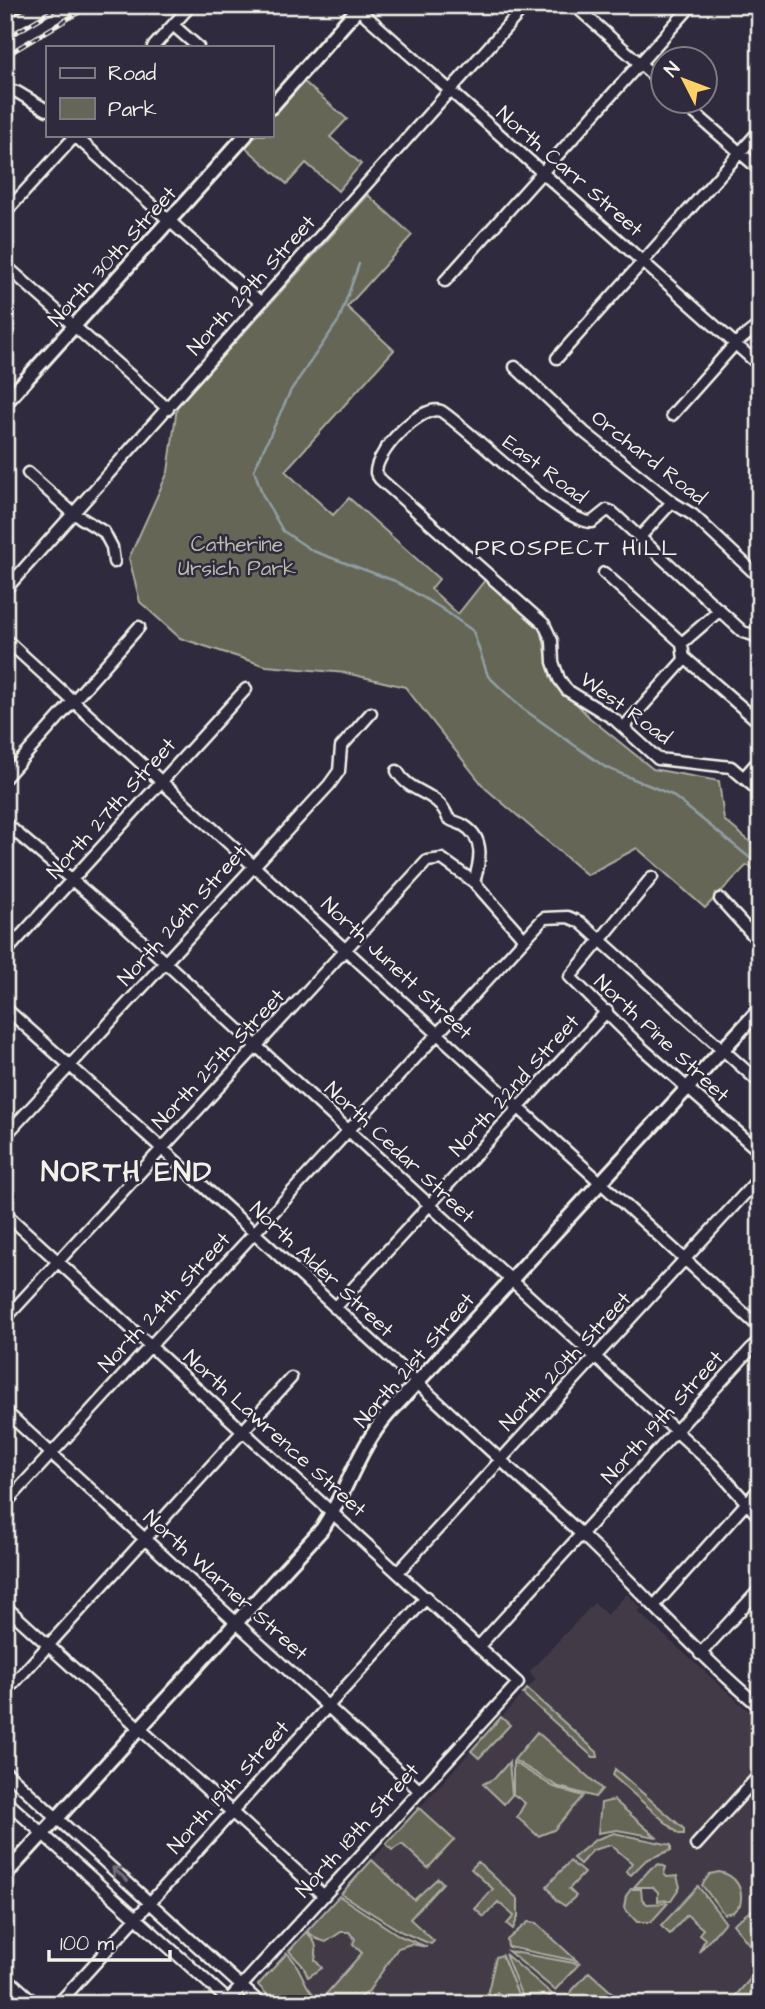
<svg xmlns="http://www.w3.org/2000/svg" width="765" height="2009" viewBox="0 0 765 2009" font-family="'Architects Daughter',sans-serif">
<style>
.built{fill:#423a46}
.green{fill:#656657;stroke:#acaca0;stroke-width:2}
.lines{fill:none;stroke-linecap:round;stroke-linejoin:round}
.stream{stroke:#909ea5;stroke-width:2.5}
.minor-casing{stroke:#f4f1e8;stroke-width:15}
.major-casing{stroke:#f4f1e8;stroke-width:18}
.minor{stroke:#2f2a3d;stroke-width:10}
.major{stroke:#2f2a3d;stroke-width:12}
.rail-casing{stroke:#f4f1e8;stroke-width:5}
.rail{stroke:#2f2a3d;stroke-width:2.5;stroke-dasharray:8;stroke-linecap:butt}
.oneway{stroke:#747079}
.labels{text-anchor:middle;stroke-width:5;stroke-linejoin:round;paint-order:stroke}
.street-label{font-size:21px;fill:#f4f1e8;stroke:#2f2a3d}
.park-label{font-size:21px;fill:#bbb9ae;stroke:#2f2a3d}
.neighbourhood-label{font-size:23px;letter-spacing:2px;fill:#f4f1e8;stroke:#2f2a3d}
.district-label{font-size:28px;font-weight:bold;letter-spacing:2px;fill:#f4f1e8;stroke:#2f2a3d}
</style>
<rect width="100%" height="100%" fill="#2f2a3d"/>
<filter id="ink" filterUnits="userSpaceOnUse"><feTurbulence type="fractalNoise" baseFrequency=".0143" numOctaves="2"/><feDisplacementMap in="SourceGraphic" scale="14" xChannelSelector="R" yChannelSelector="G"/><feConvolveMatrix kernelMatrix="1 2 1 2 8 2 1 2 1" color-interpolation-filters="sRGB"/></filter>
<g filter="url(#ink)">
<path class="built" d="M 627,1594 L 641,1608 L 638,1612 L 760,1721 L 760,2004 L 276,2004 L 259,1985 L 536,1679 L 529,1672 L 594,1603 L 607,1615 Z"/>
<path class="green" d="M 303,81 L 347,119 L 330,137 L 361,164 L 338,191 L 306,163 L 287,184 L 245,147 L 256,135 L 271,135 L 271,117 Z
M 368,195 L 412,235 L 347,307 L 394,350 L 285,471 L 333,515 L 349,498 L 439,579 L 431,589 L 458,614 L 489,575 L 540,620 L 550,676 L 590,718 L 653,769 L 719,781 L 724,820 L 760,850 L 760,874 L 747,865 L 705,908 L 637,848 L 587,875 L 485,788 L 405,687 L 346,673 L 266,666 L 180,638 L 140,602 L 129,558 L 168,472 L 177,407 Z
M 527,1689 L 597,1752 L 598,1757 L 593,1757 L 523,1694 Z
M 501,1717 L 510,1725 L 479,1758 L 471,1751 Z
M 537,1732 L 602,1789 L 595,1797 L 559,1787 L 514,1760 Z
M 509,1762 L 512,1795 L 504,1804 L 483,1784 L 495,1778 Z
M 513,1762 L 554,1787 L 583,1796 L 554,1830 L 538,1836 L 517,1817 L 525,1803 L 513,1794 Z
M 615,1769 L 684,1829 L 684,1834 L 679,1834 L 613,1776 Z
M 614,1800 L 656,1837 L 617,1830 L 598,1833 L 601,1803 Z
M 419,1808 L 454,1840 L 428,1868 L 402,1844 L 392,1850 L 386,1844 Z
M 614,1833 L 671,1845 L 671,1850 L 646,1860 L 631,1875 L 626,1871 L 632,1863 L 611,1845 L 593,1850 L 580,1864 L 573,1858 L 595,1840 Z
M 372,1860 L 414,1900 L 438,1878 L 443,1883 L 410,1919 L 434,1941 L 431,1944 L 402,1932 L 341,1894 Z
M 570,1861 L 584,1873 L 569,1889 L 576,1896 L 565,1906 L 556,1900 L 547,1886 Z
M 478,1862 L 518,1899 L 518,1917 L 513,1929 L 507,1924 L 514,1916 L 498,1902 L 484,1917 L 475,1909 L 493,1889 L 471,1869 Z
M 659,1864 L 666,1867 L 664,1874 L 667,1877 L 677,1876 L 680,1887 L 671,1900 L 658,1901 L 658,1892 L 653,1887 L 634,1887 L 651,1868 Z
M 719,1872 C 736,1875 744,1889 740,1905 L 733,1912 L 724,1914 L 702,1885 L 710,1874 Z
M 698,1886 L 725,1922 L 699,1952 L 705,1939 L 699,1934 L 703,1929 L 687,1915 L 670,1934 L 661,1926 Z
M 631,1889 L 641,1889 L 642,1899 L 647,1904 L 668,1903 L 651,1922 L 637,1922 L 624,1908 L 626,1896 Z
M 339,1896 L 400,1936 L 427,1947 L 411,1944 L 398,1948 L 368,1992 L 351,2004 L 276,2004 L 258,1985 L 287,1953 C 303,1967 302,1989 321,2000 L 362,1953 L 353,1944 L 355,1939 L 349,1932 L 341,1932 L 326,1942 L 317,1939 L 307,1931 Z
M 756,1907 L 760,1913 L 760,1945 L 751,1947 L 733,1924 Z
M 528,1922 L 536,1923 L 577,1961 L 508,1947 L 507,1940 Z
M 306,1932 C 316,1941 318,1947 315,1960 L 322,1968 L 308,1977 L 303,1966 L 289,1951 Z
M 508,1951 L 579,1964 L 555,1990 Z
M 505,1954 L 552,1994 L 543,2004 L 525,2004 Z
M 502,1955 L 522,2004 L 505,2004 L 505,1998 L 497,1992 L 485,2004 L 496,1957 Z
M 760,1968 L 760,2004 L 728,2004 Z
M 589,1972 L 619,1999 L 619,2004 L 590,2004 L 567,1996 Z"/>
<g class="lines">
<path class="stream" d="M 359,264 L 339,320 L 291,390 L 254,470 L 263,496 L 283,531 L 313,551 L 395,581 L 441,608 L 473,631 L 488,676 L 522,708 L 605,767 L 672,795 L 760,866"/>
<defs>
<path id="minor" d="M 574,5 L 664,85
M 355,6 L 760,366
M 173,25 L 198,47
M 153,47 L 191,5
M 5,89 L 17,92 L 47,110
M 682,102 L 760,170
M 75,136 L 261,303
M 5,213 L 76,135
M 5,265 L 168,409
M 445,281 L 692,5
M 557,358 L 760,130
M 515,367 L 584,432 L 672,502 L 693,515 L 760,578
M 672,415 L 735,344 L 760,324
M 28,473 L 73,513 L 104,532 L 112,547 L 114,562
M 640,537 L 672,502
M 604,573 L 682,643
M 5,590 L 526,5
M 760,637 L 743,632 L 612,512 L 607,510 L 592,522 C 561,523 472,431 441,411 C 420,404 375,453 376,473 L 380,479 L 544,624 L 552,641 L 553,662 L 559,679 L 567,690 L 614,719 L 658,759 L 731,767 L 760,792
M 5,639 L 760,1328
M 685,658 L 760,723
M 624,727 L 684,660 L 682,643 L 720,610
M 397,771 C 410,795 438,790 448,818 C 453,822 458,822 463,825 C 486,838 480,862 474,882
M 745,776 L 760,759
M 5,778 L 139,627
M 5,823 L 119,920 L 714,1466 L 760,1518
M 652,877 L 570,977 L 643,1049 L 760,1152
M 720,899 L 760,943
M 5,953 L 246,689
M 5,1008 C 199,1179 387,1356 578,1531 C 640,1589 695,1652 760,1707
M 5,1136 L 329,785 L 339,771 L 341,747 L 371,713
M 5,1213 L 518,1683 L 225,2004
M 335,1308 L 607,1011
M 5,1319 L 427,861 L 442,859 L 474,882 L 524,939
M 5,1411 L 419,1790
M 5,1504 L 544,918 L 568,917 L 580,922 L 760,1083
M 399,1571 L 760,1177
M 5,1606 L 323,1895
M 654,1606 L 760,1488
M 480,1645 L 760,1339
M 700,1654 L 760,1589
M 5,1693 L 291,1378
M 5,1771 L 261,2004
M 5,1800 L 231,2003
M 696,1845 L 760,1774
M 5,1976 L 36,2004
M 58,2004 L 427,1597"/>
<path id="major" d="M 5,29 L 46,5
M 271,107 L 361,5
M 5,403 L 246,135
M 5,1875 L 322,1529 C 347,1492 358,1448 388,1414 L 760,1009"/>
</defs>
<use href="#minor" class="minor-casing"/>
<use href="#major" class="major-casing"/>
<use href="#minor" class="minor"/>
<use href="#major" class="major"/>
<defs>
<path id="rail" d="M 5,39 L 62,5
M 5,56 L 91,5"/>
</defs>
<use href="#rail" class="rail-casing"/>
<use href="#rail" class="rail"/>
</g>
<defs><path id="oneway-shaft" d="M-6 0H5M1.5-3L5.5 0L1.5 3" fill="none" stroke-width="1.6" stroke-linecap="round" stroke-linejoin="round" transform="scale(1.75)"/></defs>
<use class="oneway" href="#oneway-shaft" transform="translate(120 1874) rotate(-139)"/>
</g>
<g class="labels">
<g class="street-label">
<text transform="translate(570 171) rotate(41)" y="7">North Carr Street</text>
<text transform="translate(112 256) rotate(-48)" y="7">North 30th Street</text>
<text transform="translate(251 285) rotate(-48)" y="7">North 29th Street</text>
<text transform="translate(649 457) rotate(38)" y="7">Orchard Road</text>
<text transform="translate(545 469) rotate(37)" y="7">East Road</text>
<text transform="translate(626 708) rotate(36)" y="7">West Road</text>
<text transform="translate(111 808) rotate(-48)" y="7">North 27th Street</text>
<text transform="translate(182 915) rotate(-48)" y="7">North 26th Street</text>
<text transform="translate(397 968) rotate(43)" y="7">North Junett Street</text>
<text transform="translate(662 1038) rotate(43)" y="7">North Pine Street</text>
<text transform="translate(218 1059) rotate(-47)" y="7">North 25th Street</text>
<text transform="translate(514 1085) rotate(-48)" y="7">North 22nd Street</text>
<text transform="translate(400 1152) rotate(43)" y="7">North Cedar Street</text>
<text transform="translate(322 1269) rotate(43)" y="7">North Alder Street</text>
<text transform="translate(164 1302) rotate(-47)" y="7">North 24th Street</text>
<text transform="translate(414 1360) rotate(-49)" y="7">North 21st Street</text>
<text transform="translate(565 1361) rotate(-47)" y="7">North 20th Street</text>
<text transform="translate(662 1417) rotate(-48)" y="7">North 19th Street</text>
<text transform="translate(275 1433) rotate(42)" y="7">North Lawrence Street</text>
<text transform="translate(226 1585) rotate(42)" y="7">North Warner Street</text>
<text transform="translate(228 1787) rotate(-48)" y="7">North 19th Street</text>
<text transform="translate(357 1830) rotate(-48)" y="7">North 18th Street</text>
</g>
<g class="park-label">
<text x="237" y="551">Catherine<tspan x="237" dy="24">Ursich Park</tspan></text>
</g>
<g class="neighbourhood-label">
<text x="577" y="555">PROSPECT HILL</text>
</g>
<g class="district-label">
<text x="127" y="1181">NORTH END</text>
</g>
</g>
<rect width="765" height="2009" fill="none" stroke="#2f2a3d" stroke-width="28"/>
<rect x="14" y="14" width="737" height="1981" fill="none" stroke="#f4f1e8" stroke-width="2.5" filter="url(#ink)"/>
<rect x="46" y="46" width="228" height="91" fill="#2f2a3d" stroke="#7e7a81" stroke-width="2"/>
<rect x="60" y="68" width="35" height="10" fill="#2f2a3d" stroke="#7e7a81" stroke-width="2"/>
<text x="108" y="80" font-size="21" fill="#f4f1e8">Road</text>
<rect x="60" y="98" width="35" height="21" fill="#656657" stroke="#7e7a81" stroke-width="2"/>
<text x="108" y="116" font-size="21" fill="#f4f1e8">Park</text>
<g transform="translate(684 80) rotate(312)"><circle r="33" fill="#2f2a3d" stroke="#7e7a81" stroke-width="2"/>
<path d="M0-5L12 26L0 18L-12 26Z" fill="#ffd166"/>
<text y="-10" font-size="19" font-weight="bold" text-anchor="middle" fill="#f4f1e8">N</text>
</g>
<path d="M49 1950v10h121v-10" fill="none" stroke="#f4f1e8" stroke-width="3.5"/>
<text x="60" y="1950" font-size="21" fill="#f4f1e8" stroke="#2f2a3d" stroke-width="5" paint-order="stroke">100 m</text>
</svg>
